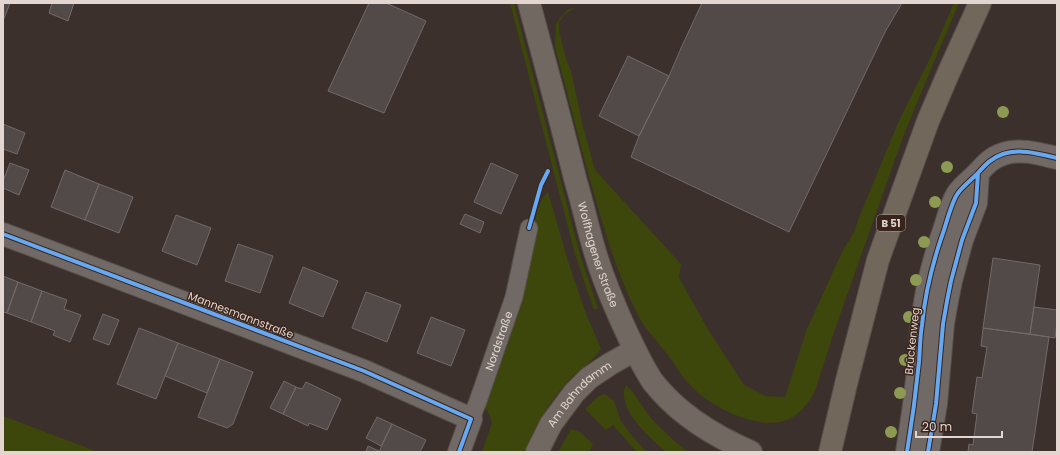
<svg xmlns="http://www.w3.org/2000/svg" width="1060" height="455" viewBox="0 0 1060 455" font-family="Poppins,sans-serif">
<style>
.green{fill:#3d470b}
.building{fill:#524949;stroke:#73696a}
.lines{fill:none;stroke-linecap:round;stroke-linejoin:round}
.lane-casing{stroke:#584e49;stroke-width:19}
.street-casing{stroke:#584e49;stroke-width:24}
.secondary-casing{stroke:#584e49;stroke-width:24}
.primary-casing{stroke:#584e49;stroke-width:24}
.lane{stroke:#716965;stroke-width:17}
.street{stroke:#716965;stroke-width:22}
.secondary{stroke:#716861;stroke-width:22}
.primary{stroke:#71675b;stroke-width:22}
.cycleway-casing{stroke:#38241b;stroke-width:6}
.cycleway{stroke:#66a8f1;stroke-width:4}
.tree{fill:#8d9a53}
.labels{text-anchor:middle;stroke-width:3;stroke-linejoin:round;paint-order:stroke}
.shield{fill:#38241b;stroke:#b0a099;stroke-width:1}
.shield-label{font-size:10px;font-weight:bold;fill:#e3d5cf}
.street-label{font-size:11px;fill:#e3d5cf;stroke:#38241b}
</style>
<rect width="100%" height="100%" fill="#3b302b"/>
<path class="green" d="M 510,3 L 514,3 L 581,258 L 598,308 L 594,310 L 575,254 Z
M 954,3 L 959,3 L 931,69 L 903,137 L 833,335 L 815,391 C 800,419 782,428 751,420 C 730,415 705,401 691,386 C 683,378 677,368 671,359 C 665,352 660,345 654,338 C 650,333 646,329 643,324 C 623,289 610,249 599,211 C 583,157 570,102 555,47 L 556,24 L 561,17 L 568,9 L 575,8 L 564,15 L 559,22 L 559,31 L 566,59 L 571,71 L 583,127 L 595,170 L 681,264 L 679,278 L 709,331 L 744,385 L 766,396 L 785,397 L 807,329 L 842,252 L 854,232 L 860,215 L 898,123 L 931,56 Z
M 548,192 L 568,261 L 585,311 L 601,349 C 593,361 580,369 570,379 C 551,399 535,425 525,452 L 482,452 L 492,423 L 490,416 L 485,407 L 507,347 L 519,307 L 537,234 L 533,230 C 536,218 538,200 548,192 Z
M 626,385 C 636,394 642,407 651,418 C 662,430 675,442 688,452 L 666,452 C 653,441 628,418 625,401 C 623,395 624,390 626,385 Z
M 605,394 L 614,401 L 621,421 L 632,436 L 647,452 L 637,452 L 613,425 L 606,430 L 585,409 L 599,396 Z
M 3,416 L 98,452 L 3,452 Z
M 571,429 L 580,432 L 593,444 L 589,452 L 558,452 Z"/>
<path class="building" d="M 3,3 L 10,3 L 3,21 Z
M 52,3 L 74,3 L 68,21 L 49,13 Z
M 369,3 L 386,3 L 426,21 L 384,113 L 328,91 Z
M 702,3 L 902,3 L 885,32 L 789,232 L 631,157 L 639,136 L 669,76 L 682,46 Z
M 628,56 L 669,76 L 639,136 L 599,116 Z
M 3,124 L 25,133 L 17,154 L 3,149 Z
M 10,163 L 29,170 L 19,195 L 3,188 L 3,181 Z
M 491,163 L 518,175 L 501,214 L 474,202 Z
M 65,170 L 99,184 L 85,220 L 51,207 Z
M 99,184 L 133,197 L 119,233 L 85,220 Z
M 465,214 L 484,222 L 480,233 L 460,224 Z
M 176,215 L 211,228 L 197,265 L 162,251 Z
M 238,244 L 273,256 L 260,293 L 225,281 Z
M 993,258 L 1040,265 L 1030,334 L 983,328 Z
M 303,267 L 338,281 L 323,317 L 289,303 Z
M 3,276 L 18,282 L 7,313 L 3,312 Z
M 18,282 L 42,291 L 31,322 L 7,313 Z
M 42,291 L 67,300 L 64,309 L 81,315 L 70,342 L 53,335 L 55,331 L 31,322 Z
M 366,292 L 401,305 L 387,342 L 352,328 Z
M 1034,307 L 1057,310 L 1057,323 L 1055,338 L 1030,334 Z
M 103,314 L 119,320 L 109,345 L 93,339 Z
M 431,317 L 465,330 L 451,366 L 417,353 Z
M 139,328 L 178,343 L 156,399 L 117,384 Z
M 983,328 L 1049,337 L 1032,452 L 968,452 L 969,444 L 973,445 L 977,414 L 972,413 L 977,377 L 982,378 L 987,347 L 981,346 Z
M 178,343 L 220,359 L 207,393 L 165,376 Z
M 220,359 L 253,372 L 233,424 L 227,428 L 198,417 Z
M 284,381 L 296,387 L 283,414 L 270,408 Z
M 306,382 L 341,399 L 327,430 L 309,423 L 308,426 L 283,414 L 296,387 L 302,389 Z
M 377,417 L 392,424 L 381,446 L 366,438 Z
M 392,424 L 426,440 L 420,452 L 379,452 Z
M 368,446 L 379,451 L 379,452 L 366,452 Z"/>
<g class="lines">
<defs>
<g id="lane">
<path id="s1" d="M 471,419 L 478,401 L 514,297 L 529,228"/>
</g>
<path id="street" d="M 3,234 L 364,371 L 471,419 L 459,452
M 907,452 C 912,422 916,392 919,362 C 920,349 920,337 922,325 C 925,293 933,261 944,230 C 947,221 952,201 958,193 C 963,186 971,180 977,174 C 985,165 991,158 1003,154 C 1020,148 1040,154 1057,158
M 928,452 L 936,404 L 943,324 L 947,301 L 951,281 L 962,240 L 976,203 L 978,173"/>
<g id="secondary">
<path id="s2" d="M 529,3 C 545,62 561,122 576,182 C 583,205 588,229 595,252 C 603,279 614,305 626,331 C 634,348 642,366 653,382 C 678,414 714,436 751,452"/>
<path id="s3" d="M 537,452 L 551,424 L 574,393 L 589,378 L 610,364 L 635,350"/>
</g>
<path id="primary" d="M 830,452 L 847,380 L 878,260 L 928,121 L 948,74 L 980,3"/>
</defs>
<use href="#lane" class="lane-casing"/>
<use href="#street" class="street-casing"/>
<use href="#secondary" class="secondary-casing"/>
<use href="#primary" class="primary-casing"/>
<use href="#lane" class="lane"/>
<use href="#street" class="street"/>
<use href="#secondary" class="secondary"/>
<use href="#primary" class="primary"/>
<defs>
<path id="cycleway" d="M 529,228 L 541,185 L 548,171
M 3,234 L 364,371 L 471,419 L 459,452
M 907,452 C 912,422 916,392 919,362 C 920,349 920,337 922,325 C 925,293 933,261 944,230 C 947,221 952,201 958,193 C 963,186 971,180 977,174 C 985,165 991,158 1003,154 C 1020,148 1040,154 1057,158
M 928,452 L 936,404 L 943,324 L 947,301 L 951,281 L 962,240 L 976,203 L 978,173"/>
</defs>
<use href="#cycleway" class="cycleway-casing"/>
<use href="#cycleway" class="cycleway"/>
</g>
<g class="tree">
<circle cx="1003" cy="112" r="6"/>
<circle cx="947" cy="167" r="6"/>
<circle cx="935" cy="202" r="6"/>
<circle cx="924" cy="242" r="6"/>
<circle cx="916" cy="280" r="6"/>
<circle cx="909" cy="317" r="6"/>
<circle cx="905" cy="360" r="6"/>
<circle cx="900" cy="393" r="6"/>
<circle cx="891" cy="432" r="6"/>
</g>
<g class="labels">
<rect class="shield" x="877" y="215" width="28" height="16" rx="3"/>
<g class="shield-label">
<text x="891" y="227">B 51</text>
</g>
<g class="street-label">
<text dy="4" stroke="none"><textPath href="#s2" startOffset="261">Wolfhagener Straße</textPath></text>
<text transform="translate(241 315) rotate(21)" y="4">Mannesmannstraße</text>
<text dy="4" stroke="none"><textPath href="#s1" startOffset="83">Nordstraße</textPath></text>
<text transform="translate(912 341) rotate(-84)" y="4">Brückenweg</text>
<text dy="4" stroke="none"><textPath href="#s3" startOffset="73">Am Bahndamm</textPath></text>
</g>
</g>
<rect width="1060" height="455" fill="none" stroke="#e3d5cf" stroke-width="8"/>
<path d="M916 431v6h86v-6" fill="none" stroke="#e3d5cf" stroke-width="2"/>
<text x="922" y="431" font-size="12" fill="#e3d5cf" stroke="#38241b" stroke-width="3" paint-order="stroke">20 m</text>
</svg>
